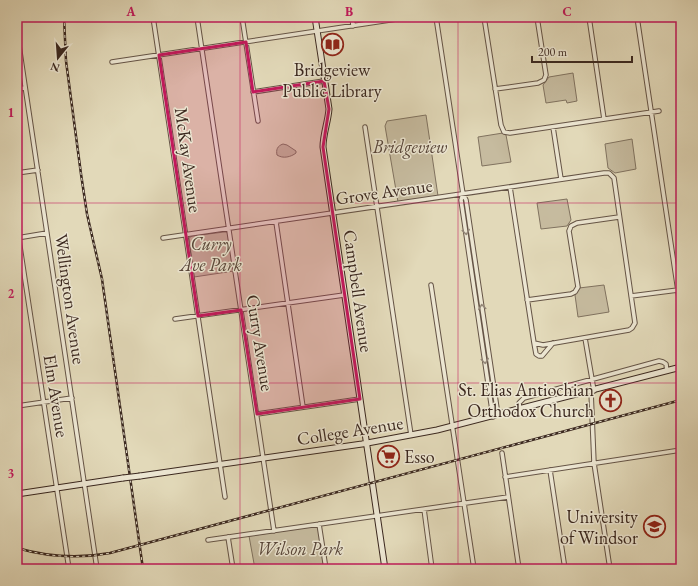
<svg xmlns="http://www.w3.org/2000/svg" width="698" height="586" viewBox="0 0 698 586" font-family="'EB Garamond',serif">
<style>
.green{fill:#c6bb9f;stroke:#80725f}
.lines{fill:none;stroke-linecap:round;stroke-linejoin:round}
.street-casing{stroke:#655446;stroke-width:5.5}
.secondary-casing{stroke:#3b281f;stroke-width:7}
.street{stroke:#ece6d2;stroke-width:3.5}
.secondary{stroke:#ece6d2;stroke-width:5}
.rail-casing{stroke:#3b281f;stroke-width:2.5}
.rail{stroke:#ece6d2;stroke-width:1;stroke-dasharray:3;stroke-linecap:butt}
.secondary-bridge-casing{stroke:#3b281f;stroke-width:7;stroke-linecap:butt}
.secondary-bridge{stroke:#ece6d2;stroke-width:5}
.oneway{stroke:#948778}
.marked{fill:#c2185b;fill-opacity:0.2;stroke:#c2185b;stroke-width:3;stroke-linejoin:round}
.grid{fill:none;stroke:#c2185b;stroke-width:1;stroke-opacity:0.55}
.labels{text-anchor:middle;stroke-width:3;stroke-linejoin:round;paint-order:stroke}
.poi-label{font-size:18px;fill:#3b281f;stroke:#ece6d2;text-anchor:end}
.park-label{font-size:18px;font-style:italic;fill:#574539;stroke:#ece6d2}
.street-label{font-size:18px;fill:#3b281f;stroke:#ece6d2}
.neatline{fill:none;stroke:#c2185b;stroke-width:1.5}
.grid-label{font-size:13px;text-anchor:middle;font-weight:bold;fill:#c2185b}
</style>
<rect width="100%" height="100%" fill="#e2d9b9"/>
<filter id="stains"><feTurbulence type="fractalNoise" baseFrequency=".005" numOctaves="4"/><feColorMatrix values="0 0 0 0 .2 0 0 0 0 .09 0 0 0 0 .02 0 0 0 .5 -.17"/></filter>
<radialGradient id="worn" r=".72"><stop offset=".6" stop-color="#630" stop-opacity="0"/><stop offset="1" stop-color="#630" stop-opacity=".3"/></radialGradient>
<path class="green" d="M 573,73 L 577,101 L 567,103 L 566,100 L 546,103 L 543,85 L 549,77 Z
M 426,115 L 438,196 L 398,202 L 385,126 L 387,121 Z
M 503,133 L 506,135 L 511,162 L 482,166 L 478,137 Z
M 632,139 L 636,169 L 615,173 L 608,168 L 605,144 Z
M 283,144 L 287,145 L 296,151 L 296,153 C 291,157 283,159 277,155 C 276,150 277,146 283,144 Z
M 567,199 L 571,220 L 567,226 L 541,229 L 537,203 Z
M 224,232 L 227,232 L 229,235 L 234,271 L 194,277 L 189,238 L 192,236 Z
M 604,285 L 609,312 L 578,317 L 575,295 L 579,288 Z
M 318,526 L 324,569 L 255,569 L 249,536 Z"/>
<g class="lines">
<defs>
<path id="street" d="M 153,17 L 225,497
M 197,17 L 274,531
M 242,17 L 258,121
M 352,17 L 353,26
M 436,17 L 463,194 L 461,200 L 493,417
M 484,17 L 501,125 L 504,132 L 510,133 L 659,111
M 589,17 L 604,119
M 637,17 L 681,311
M 17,32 L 97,569
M 112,62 L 410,17
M 17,89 L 25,88
M 495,89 L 538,83 L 544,80 L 546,75 L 537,17
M 253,92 L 324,81
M 365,127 L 411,435
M 553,127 L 561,179
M 17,173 L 38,170
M 510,187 L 534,343
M 463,194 L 466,200 L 498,415
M 276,222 L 303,407
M 17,227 L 69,569
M 17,238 L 47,233
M 163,238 L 604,173 L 609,173 L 614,178 L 635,323 L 632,328 L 629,330 L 543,345 L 534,343 L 536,354 L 539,356 L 542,356 L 553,343
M 431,285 L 474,569
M 631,296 L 678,290
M 527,300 L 571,294 L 575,292 L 578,287 L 569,231 L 571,226 L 577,223 L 619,217
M 175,319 L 344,295
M 585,338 L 594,391
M 591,391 L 594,463 L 610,569
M 17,406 L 72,398
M 520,409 L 519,403 L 524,398 L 659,361 L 663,362 L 666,364 L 667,371
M 257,414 L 360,399
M 502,453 L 519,569
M 550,470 L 565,569
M 505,477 L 681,450
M 424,509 L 432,569
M 319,524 L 326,569
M 17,526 L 18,540
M 228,537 L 233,569
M 208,540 L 508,497"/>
<path id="secondary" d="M 315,17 L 329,109 C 328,122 323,134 323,147 L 385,569
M 140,476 L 362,444 L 437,430 L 681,367
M 17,494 L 123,478"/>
</defs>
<use href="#street" class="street-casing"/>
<use href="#secondary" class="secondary-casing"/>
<use href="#street" class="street"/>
<use href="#secondary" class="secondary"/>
<defs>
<path id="rail" d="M 64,17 L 66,61 L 81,174 L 87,214 L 102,279 L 143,569
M 17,548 C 48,557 78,559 110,553 L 681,400"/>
</defs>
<use href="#rail" class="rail-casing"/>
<use href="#rail" class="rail"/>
<defs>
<path id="secondary-bridge" d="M 123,478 L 140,476"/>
</defs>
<use href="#secondary-bridge" class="secondary-bridge-casing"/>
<use href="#secondary-bridge" class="secondary-bridge"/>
</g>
<defs><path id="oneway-chevron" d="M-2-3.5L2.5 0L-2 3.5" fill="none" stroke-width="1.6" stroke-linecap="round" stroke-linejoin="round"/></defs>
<g class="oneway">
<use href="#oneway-chevron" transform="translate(466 232) rotate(82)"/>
<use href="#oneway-chevron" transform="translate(482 307) rotate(-98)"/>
<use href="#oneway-chevron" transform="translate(485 361) rotate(82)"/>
</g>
<path class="marked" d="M 246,42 L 253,92 L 324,81 L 329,109 L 323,147 L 360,399 L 257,414 L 241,310 L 198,316 L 159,55 Z"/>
<path class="grid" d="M 240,17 L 240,569M 458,17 L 458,569M 17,203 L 681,203M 17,383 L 681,383"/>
<defs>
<symbol id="library-ring" viewBox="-11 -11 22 22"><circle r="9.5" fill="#ece6d2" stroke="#8f2418" stroke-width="1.5"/><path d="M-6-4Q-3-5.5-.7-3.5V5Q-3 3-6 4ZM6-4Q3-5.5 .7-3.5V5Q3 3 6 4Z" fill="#8f2418"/></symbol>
<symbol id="church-ring" viewBox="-11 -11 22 22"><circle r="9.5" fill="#ece6d2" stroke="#8f2418" stroke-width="1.5"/><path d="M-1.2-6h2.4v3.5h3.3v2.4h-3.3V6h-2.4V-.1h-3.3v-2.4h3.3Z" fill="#8f2418"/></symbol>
<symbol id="supermarket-ring" viewBox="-11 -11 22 22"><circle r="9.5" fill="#ece6d2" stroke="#8f2418" stroke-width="1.5"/><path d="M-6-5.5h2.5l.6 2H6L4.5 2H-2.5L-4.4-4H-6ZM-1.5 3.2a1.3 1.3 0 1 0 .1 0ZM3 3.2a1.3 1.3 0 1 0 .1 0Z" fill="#8f2418"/></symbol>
<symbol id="university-ring" viewBox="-11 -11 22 22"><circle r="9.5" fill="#ece6d2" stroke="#8f2418" stroke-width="1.5"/><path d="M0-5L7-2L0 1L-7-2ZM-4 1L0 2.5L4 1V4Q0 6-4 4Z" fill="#8f2418"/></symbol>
</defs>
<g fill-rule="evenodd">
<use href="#library-ring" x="320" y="32" width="25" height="25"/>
<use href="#church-ring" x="598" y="388" width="25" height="25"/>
<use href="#supermarket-ring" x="376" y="444" width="25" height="25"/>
<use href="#university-ring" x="642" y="514" width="25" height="25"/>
</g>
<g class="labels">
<g class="poi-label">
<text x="332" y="76" text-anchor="middle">Bridgeview<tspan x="332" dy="21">Public Library</tspan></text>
<text x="594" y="396">St. Elias Antiochian<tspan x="594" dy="21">Orthodox Church</tspan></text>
<text x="404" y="463" text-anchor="start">Esso</text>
<text x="638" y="523">University<tspan x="638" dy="21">of Windsor</tspan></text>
</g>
<g class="park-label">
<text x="410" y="153">Bridgeview</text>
<text x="211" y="250">Curry<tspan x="211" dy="21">Ave Park</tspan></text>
<text x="300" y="555">Wilson Park</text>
</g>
<g class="street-label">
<text transform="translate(188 160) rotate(82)" y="6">McKay Avenue</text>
<text transform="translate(384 192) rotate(-8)" y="6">Grove Avenue</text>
<text transform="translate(358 291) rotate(82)" y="6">Campbell Avenue</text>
<text transform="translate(70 299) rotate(82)" y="6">Wellington Avenue</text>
<text transform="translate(260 343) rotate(81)" y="6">Curry Avenue</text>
<text transform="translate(56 396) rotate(81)" y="6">Elm Avenue</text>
<text transform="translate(350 431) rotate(-9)" y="6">College Avenue</text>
</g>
</g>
<rect width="698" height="586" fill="none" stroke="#e2d9b9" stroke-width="44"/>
<g transform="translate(58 58) rotate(197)" stroke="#ece6d2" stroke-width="3" paint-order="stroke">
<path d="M0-3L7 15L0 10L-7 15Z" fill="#3b281f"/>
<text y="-6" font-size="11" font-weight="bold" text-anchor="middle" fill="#3b281f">N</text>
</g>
<path d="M532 56v6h100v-6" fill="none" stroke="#3b281f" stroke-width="2"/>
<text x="538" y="56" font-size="12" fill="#3b281f" stroke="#ece6d2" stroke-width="3" paint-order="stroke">200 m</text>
<rect x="22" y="22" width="654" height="542" class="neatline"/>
<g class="grid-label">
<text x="131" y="16">A</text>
<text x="349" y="16">B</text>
<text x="567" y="16">C</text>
<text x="11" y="117">1</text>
<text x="11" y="298">2</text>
<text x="11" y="478">3</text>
</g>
<rect width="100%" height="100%" filter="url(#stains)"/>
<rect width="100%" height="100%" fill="url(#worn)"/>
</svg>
